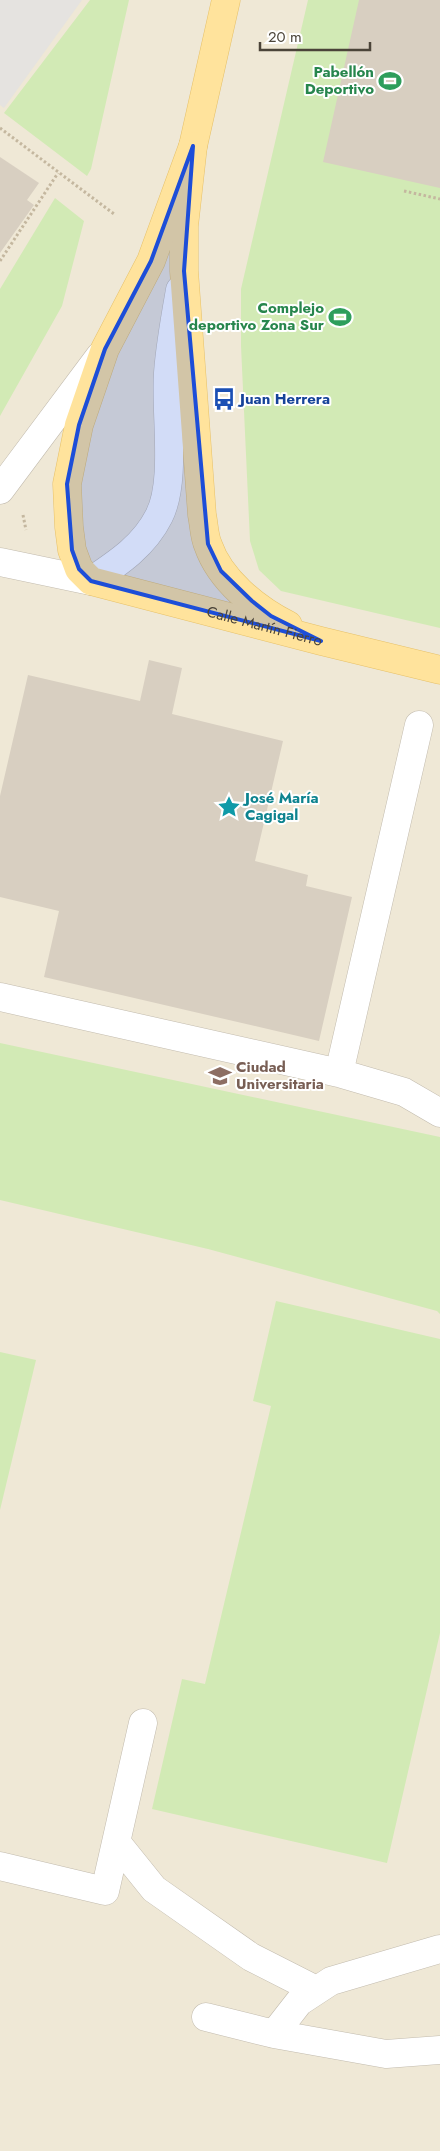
<svg xmlns="http://www.w3.org/2000/svg" width="440" height="2151" viewBox="0 0 440 2151" font-family="Jost,sans-serif">
<style>
.education{fill:#efe8d6}
.green{fill:#d2eab5}
.parking{fill:#e5e3e0}
.building{fill:#d8cfc1}
.lines{fill:none;stroke-linecap:round;stroke-linejoin:round}
.minor-casing{stroke:#c2bbae;stroke-width:29}
.major-casing{stroke:#e6c16a;stroke-width:29}
.path{stroke:#c4b79f;stroke-width:3;stroke-dasharray:2.5 2.5;stroke-linecap:butt}
.minor{stroke:#fff;stroke-width:28}
.major{stroke:#ffe39c;stroke-width:28}
.marked{fill:#1d4ed8;fill-opacity:0.2;stroke:#1d4ed8;stroke-width:4;stroke-linejoin:round}
.labels{text-anchor:middle;stroke-width:4;stroke-linejoin:round;paint-order:stroke}
.leisure-label{font-size:15px;font-weight:bold;fill:#27864d;stroke:#fff;text-anchor:end}
.transit-label{font-size:15px;font-weight:bold;fill:#164399;stroke:#fff;text-anchor:start}
.street-label{font-size:15px;fill:#4b4439;stroke:#fff}
.culture-label{font-size:15px;font-weight:bold;fill:#0d838f;stroke:#fff;text-anchor:start}
.education-label{font-size:15px;font-weight:bold;fill:#785e54;stroke:#fff;text-anchor:start}
</style>
<rect width="100%" height="100%" fill="#f6f3ec"/>
<path class="education" d="M 0,0 L 440,0 L 440,2151 L 0,2151 Z"/>
<path class="green" d="M 90,0 L 129,0 L 91,169 L 87,176 L 4,113 Z
M 308,0 L 440,0 L 440,628 L 281,591 L 259,570 L 250,541 L 241,346 L 241,289 Z
M 55,198 L 84,221 L 62,306 L 0,416 L 0,289 Z
M 0,1043 L 440,1137 L 440,1314 L 437,1311 L 208,1249 L 0,1200 Z
M 276,1301 L 440,1339 L 440,1633 L 387,1863 L 152,1809 L 182,1679 L 205,1684 L 271,1406 L 253,1401 Z
M 0,1352 L 36,1360 L 0,1510 Z"/>
<path class="parking" d="M 0,0 L 82,0 L 4,108 L 0,105 Z"/>
<path class="building" d="M 359,0 L 440,0 L 440,188 L 323,162 Z
M 0,157 L 39,183 L 27,200 L 34,205 L 0,253 Z
M 149,660 L 182,668 L 172,714 L 283,741 L 255,861 L 308,875 L 306,886 L 352,897 L 319,1041 L 44,977 L 59,911 L 0,897 L 0,796 L 28,675 L 140,701 Z"/>
<g class="lines">
<defs>
<path id="minor" d="M 0,490 L 100,356
M 0,562 L 91,581 C 118,563 144,546 159,516 C 177,481 165,414 168,373 C 170,345 175,318 180,290
M 0,997 L 339,1073 L 404,1092 L 440,1113
M 339,1073 L 419,725
M 117,1843 L 154,1889 L 251,1957 L 316,1990
M 0,1866 L 105,1891 L 143,1723
M 206,2017 L 274,2034 L 386,2054 L 440,2050
M 274,2034 L 299,2002 L 331,1981 L 440,1949"/>
<g id="major">
<path d="M 226,0 L 193,146 L 184,226 L 184,271 L 202,515 C 204,524 204,536 208,545 C 220,580 256,609 288,625"/>
<path id="s1" d="M 193,146 L 151,261 L 105,349 L 79,425 L 67,484 L 69,527 L 72,550 L 79,569 L 91,581 L 321,641 L 440,670"/>
</g>
</defs>
<use href="#minor" class="minor-casing"/>
<use href="#major" class="major-casing"/>
<path class="path" d="M 0,128 L 114,214
M 404,191 L 440,199
M 0,261 L 58,173
M 23,515 L 26,530"/>
<use href="#minor" class="minor"/>
<use href="#major" class="major"/>
</g>
<path class="marked" d="M 193,146 L 184,271 L 208,544 L 221,571 L 252,601 L 271,616 L 321,641 L 91,581 L 79,569 L 72,550 L 67,484 L 79,425 L 105,349 L 151,261 Z"/>
<defs>
<symbol id="stadium-bare" viewBox="-9 -9 18 18"><path d="M0-5a6.5 5 0 1 0 0 10a6.5 5 0 1 0 0-10ZM-3.5-1.8h7v3.6h-7Z" fill="#2e9e5b" stroke="#fff" stroke-width="2.5" paint-order="stroke"/></symbol>
<symbol id="bus-bare" viewBox="-9 -9 18 18"><path d="M-5-6H5V4H4V6H2V4H-2V6H-4V4H-5ZM-3.5-4V0h7V-4ZM-3.5 1.2v1.5H-2V1.2ZM2 1.2v1.5H3.5V1.2Z" fill="#1a4fb4" stroke="#fff" stroke-width="2.5" paint-order="stroke"/></symbol>
<symbol id="sight-bare" viewBox="-9 -9 18 18"><path d="M0-6L1.8-2.2L6-1.7L2.9 1.2L3.7 5.4L0 3.3L-3.7 5.4L-2.9 1.2L-6-1.7L-1.8-2.2Z" fill="#0f9aa8" stroke="#fff" stroke-width="2.5" paint-order="stroke"/></symbol>
<symbol id="university-bare" viewBox="-9 -9 18 18"><path d="M0-5L7-2L0 1L-7-2ZM-4 1L0 2.5L4 1V4Q0 6-4 4Z" fill="#8d6e63" stroke="#fff" stroke-width="2.5" paint-order="stroke"/></symbol>
</defs>
<g fill-rule="evenodd">
<use href="#stadium-bare" x="374" y="65" width="32" height="32"/>
<use href="#stadium-bare" x="324" y="301" width="32" height="32"/>
<use href="#bus-bare" x="208" y="383" width="32" height="32"/>
<use href="#sight-bare" x="213" y="791" width="32" height="32"/>
<use href="#university-bare" x="204" y="1060" width="32" height="32"/>
</g>
<g class="labels">
<g class="leisure-label">
<text x="374" y="77">Pabellón<tspan x="374" dy="17">Deportivo</tspan></text>
<text x="324" y="313">Complejo<tspan x="324" dy="17">deportivo Zona Sur</tspan></text>
</g>
<g class="transit-label">
<text x="240" y="404">Juan Herrera</text>
</g>
<g class="street-label">
<text dy="5" stroke="none"><textPath href="#s1" startOffset="645">Calle Martín Fierro</textPath></text>
</g>
<g class="culture-label">
<text x="245" y="803">José María<tspan x="245" dy="17">Cagigal</tspan></text>
</g>
<g class="education-label">
<text x="236" y="1072">Ciudad<tspan x="236" dy="17">Universitaria</tspan></text>
</g>
</g>
<path d="M260 42v8h110v-8" fill="none" stroke="#4b4439" stroke-width="2.5"/>
<text x="268" y="42" font-size="15" fill="#4b4439" stroke="#ffffff" stroke-width="4" paint-order="stroke">20 m</text>
</svg>
